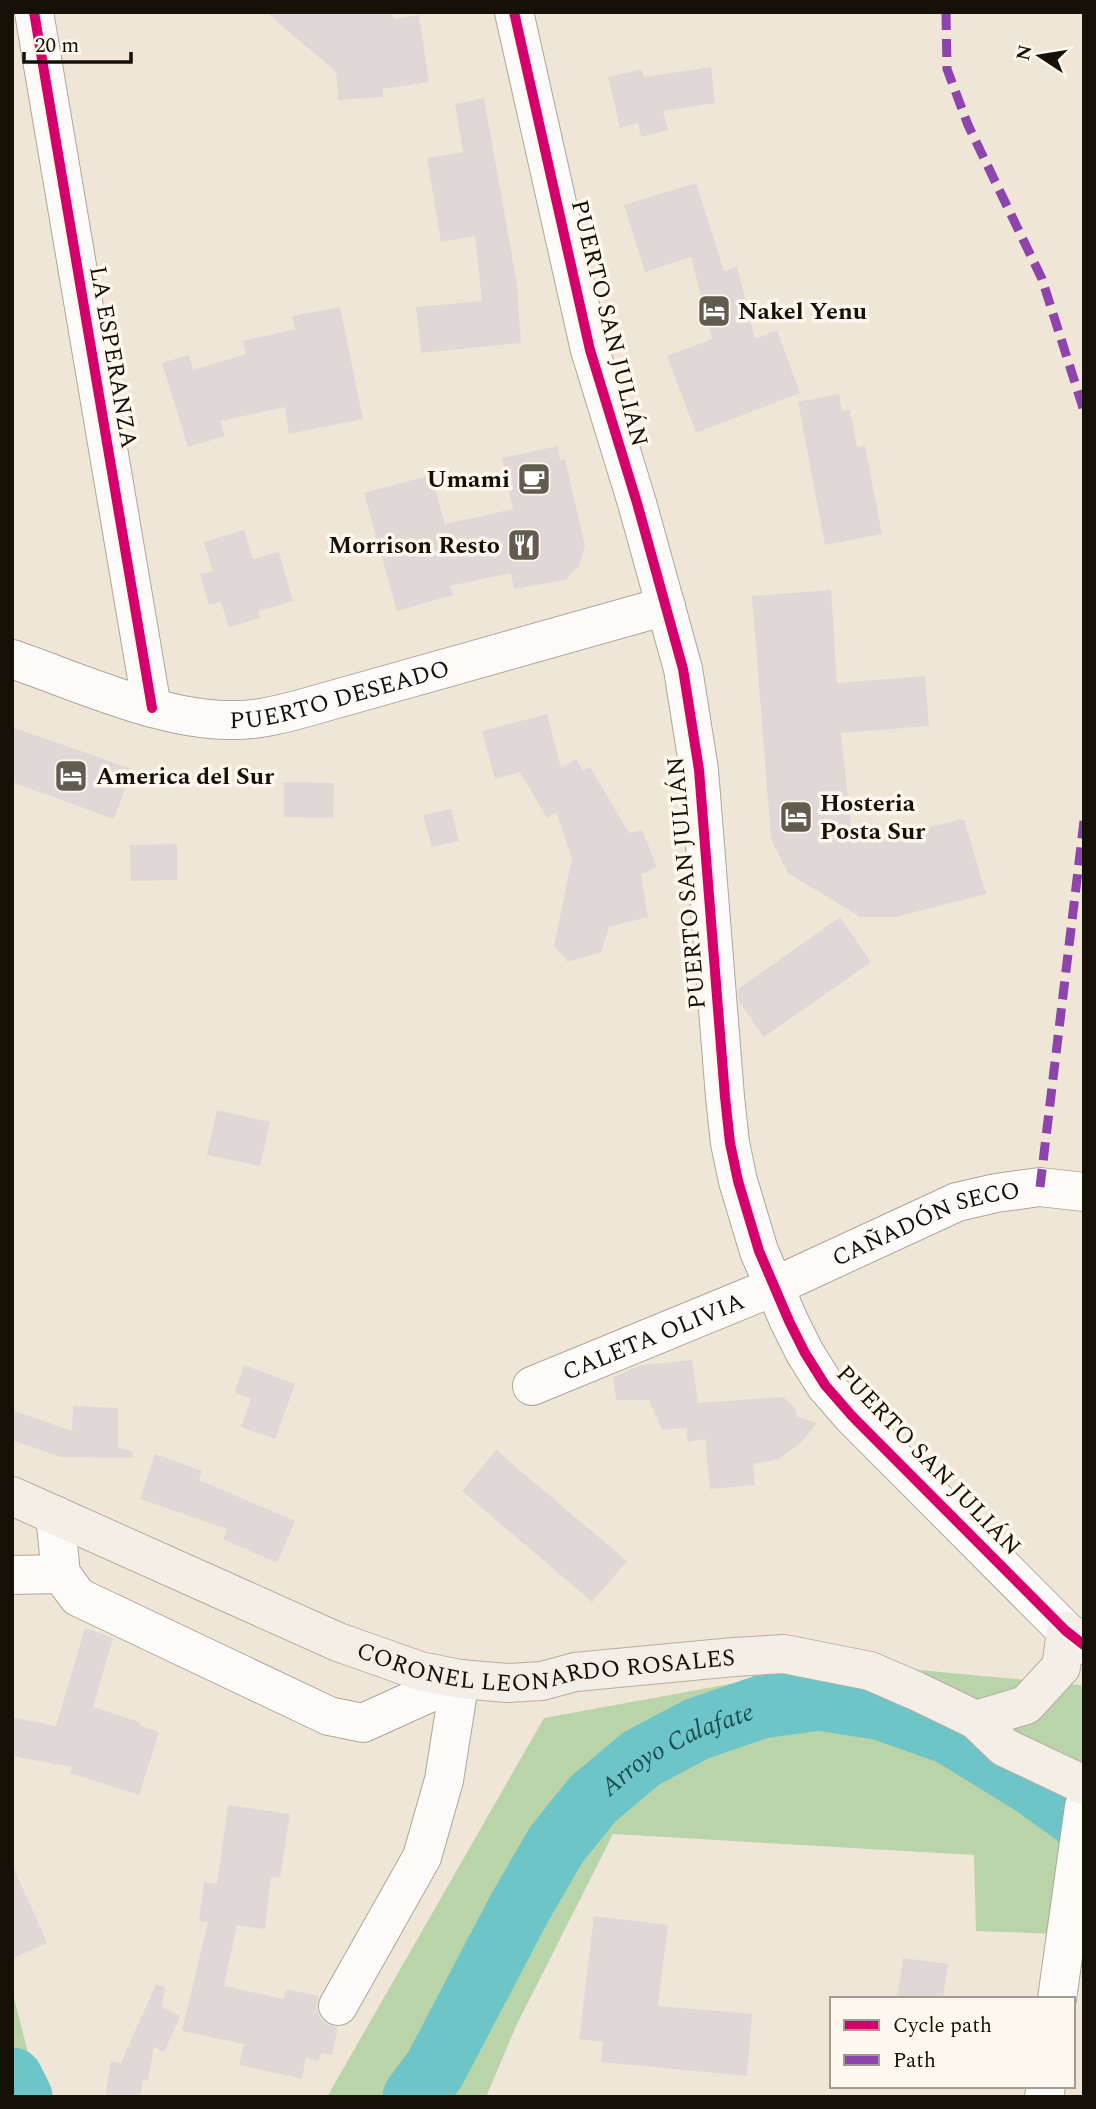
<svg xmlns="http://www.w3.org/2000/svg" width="1096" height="2109" viewBox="0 0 1096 2109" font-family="Spectral,serif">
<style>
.forest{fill:#bad4a9}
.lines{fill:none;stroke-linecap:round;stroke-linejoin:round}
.river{stroke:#6ec5c8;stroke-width:63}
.building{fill:#dfd8d7}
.minor-casing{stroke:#ada69a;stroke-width:40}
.major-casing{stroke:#b7ad9e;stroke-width:40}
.minor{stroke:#fdfbf9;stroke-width:38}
.major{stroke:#f3eee6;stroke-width:38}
.quiet{stroke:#8e44ad;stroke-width:9;stroke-dasharray:18 9;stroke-linecap:butt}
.cycleway-casing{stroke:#fef7ed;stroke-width:15}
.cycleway{stroke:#d6006c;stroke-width:10}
.labels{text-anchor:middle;stroke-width:7;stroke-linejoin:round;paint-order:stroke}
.poi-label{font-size:24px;font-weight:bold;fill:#161107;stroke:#fef7ed;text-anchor:start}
.street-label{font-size:24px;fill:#161107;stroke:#fef7ed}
.water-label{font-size:26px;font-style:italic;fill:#184e52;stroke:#fef7ed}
</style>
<rect width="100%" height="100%" fill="#f0e6d8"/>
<path class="forest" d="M 844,1663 L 1080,1685 L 1084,1687 L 1084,1935 L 976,1931 L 974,1855 L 613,1834 L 516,2026 L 486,2097 L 327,2097 L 544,1718 Z
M 12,1990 L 39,2096 L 41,2097 L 12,2097 Z"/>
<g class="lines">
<g class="river">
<path d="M 12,2079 L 21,2097"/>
<path id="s1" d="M 414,2097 L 435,2069 L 519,1909 L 556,1845 L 593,1799 L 642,1758 L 697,1729 L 761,1707 L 818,1699 L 882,1709 L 950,1733 L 1034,1785 L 1084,1821"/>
</g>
</g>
<path class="building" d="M 266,12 L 391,12 L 394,19 L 419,15 L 429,82 L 383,89 L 383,97 L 338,100 L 336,72 Z
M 711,67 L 715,103 L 663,111 L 668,130 L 641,137 L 638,123 L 620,128 L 608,77 L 642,69 L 644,77 Z
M 484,98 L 517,284 L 521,343 L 421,353 L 416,307 L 482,301 L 475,236 L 441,242 L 427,158 L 463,152 L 455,104 Z
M 696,183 L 724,271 L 737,267 L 755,339 L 777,330 L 800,393 L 696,433 L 667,356 L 712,339 L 691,257 L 645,272 L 624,205 Z
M 340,307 L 363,419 L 289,434 L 285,407 L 220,421 L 225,436 L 188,447 L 162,363 L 189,355 L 193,370 L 246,354 L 243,341 L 295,329 L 292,316 Z
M 839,394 L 842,411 L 850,410 L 857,447 L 865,446 L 882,534 L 825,545 L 798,402 Z
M 558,446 L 560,460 L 565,459 L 585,546 L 579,566 L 565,580 L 514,589 L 511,573 L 450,586 L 453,595 L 397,611 L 364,493 L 431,475 L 445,524 L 513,509 L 502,458 Z
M 244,530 L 253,559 L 279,552 L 293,601 L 259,611 L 260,618 L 229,627 L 221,602 L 209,605 L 200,574 L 213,571 L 204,542 Z
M 831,590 L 837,683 L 925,676 L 929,726 L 841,733 L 851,826 L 873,839 L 964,819 L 986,894 L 896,917 L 860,917 L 788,873 L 771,839 L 752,596 Z
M 547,714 L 561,768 L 576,759 L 583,771 L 590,767 L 629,833 L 642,830 L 657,867 L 641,875 L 648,917 L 609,927 L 601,952 L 568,962 L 554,946 L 572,858 L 556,812 L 547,818 L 520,772 L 495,779 L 482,731 Z
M 12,727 L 132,769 L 114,819 L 12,782 Z
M 284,782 L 334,783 L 333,818 L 284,817 Z
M 451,809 L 459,841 L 432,847 L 423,815 Z
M 177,844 L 177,880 L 131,881 L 130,845 Z
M 840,917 L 871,962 L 764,1037 L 739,1002 L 738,989 Z
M 217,1110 L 270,1122 L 260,1166 L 207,1155 Z
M 692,1360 L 698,1403 L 783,1397 L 795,1408 L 797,1417 L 817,1423 L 802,1442 L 779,1459 L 753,1464 L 755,1485 L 710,1489 L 705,1439 L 688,1442 L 686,1428 L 662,1430 L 649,1400 L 616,1400 L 613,1377 L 641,1365 Z
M 244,1365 L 295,1384 L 275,1439 L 241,1427 L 251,1399 L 234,1393 Z
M 73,1406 L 118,1408 L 118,1447 L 133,1452 L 132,1458 L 60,1457 L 12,1440 L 12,1410 L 72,1431 Z
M 496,1450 L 627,1561 L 592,1602 L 462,1491 Z
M 155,1454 L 202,1471 L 199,1480 L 295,1521 L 277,1563 L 223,1539 L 227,1529 L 140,1499 Z
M 85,1628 L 113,1638 L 93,1707 L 140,1722 L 139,1725 L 159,1732 L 139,1795 L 70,1773 L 72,1767 L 12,1756 L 12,1717 L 56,1726 Z
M 228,1805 L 290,1814 L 280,1878 L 271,1877 L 265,1929 L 237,1925 L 224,1986 L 284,1999 L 286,1989 L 319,1996 L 316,2007 L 320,2018 L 328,2025 L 338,2028 L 332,2055 L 321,2053 L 319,2061 L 306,2058 L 302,2079 L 239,2065 L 244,2044 L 182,2031 L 208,1922 L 199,1921 L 204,1882 L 217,1884 Z
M 12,1864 L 47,1943 L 12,1959 Z
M 594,1916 L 668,1925 L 658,2006 L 752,2014 L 747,2076 L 601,2062 L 603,2042 L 579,2039 Z
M 903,1958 L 948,1964 L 943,1999 L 897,1999 Z
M 156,1984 L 165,1987 L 162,2007 L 180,2016 L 164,2052 L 154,2047 L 148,2081 L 143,2079 L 140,2097 L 105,2097 L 111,2061 L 121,2063 Z"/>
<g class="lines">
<defs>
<g id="minor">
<path d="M 34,12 L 152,708"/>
<path d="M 514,12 L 590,350 L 637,503 L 683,669 L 699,770 L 725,1097 L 730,1143 L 738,1181 L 759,1251 L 789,1321 L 805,1353 L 825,1385 L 852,1416 L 1066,1631 L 1084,1645"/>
<path id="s2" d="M 12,659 C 76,681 161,720 228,720 C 252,721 274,716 297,710 L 666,606"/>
<path id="s3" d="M 532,1386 L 773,1287 L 957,1202 L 996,1193 L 1040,1187 L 1084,1192"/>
<path d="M 55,1515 L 61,1574 L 78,1597 L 329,1716 L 363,1723 L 460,1679"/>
<path d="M 12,1575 L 61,1574"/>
<path d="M 1057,1999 L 1084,1807"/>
<path d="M 338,2006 L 422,1857 L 444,1780 L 460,1679"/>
<path d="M 1044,2097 L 1046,2086"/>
</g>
<g id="major">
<path id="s4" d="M 12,1496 L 338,1642 L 420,1671 L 460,1679 L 507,1683 L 542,1681 L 575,1672 L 734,1657 L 784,1654 L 870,1671 L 916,1691 L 976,1720 L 1004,1747 L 1084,1785"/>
<path d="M 976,1720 L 1026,1705 L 1061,1667 L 1066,1631"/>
</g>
</defs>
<use href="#minor" class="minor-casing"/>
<use href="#major" class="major-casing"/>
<use href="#minor" class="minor"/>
<use href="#major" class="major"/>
<path class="quiet" d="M 946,12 L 947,69 L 968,125 L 1042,279 L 1084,411
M 1040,1187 L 1084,821"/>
<defs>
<path id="cycleway" d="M 34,12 L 152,708
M 514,12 L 590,350 L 637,503 L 683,669 L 699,770 L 725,1097 L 730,1143 L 738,1181 L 759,1251 L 789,1321 L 805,1353 L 825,1385 L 852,1416 L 1066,1631 L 1084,1645"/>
</defs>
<use href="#cycleway" class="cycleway-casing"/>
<use href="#cycleway" class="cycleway"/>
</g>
<defs>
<symbol id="hotel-square" viewBox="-11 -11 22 22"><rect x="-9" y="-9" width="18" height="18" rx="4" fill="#625c50" stroke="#fef7ed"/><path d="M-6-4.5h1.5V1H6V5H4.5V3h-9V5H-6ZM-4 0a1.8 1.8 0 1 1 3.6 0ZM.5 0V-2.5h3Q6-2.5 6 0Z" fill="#fff"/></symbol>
<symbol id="cafe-square" viewBox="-11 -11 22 22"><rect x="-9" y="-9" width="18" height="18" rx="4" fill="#625c50" stroke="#fef7ed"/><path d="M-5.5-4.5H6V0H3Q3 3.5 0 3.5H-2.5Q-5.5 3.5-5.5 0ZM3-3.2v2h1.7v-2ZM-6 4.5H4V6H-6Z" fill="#fff"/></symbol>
<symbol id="restaurant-square" viewBox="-11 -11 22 22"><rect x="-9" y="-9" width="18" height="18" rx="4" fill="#625c50" stroke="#fef7ed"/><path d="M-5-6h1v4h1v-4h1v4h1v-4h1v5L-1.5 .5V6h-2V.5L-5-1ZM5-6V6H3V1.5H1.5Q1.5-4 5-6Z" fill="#fff"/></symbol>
</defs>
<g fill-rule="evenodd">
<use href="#hotel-square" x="695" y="292" width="38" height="38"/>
<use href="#cafe-square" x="515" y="460" width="38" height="38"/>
<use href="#restaurant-square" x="505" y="526" width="38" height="38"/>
<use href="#hotel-square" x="52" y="757" width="38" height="38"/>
<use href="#hotel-square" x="777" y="798" width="38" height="38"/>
</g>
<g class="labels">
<g class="poi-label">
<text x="738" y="319">Nakel Yenu</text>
<text x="510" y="487" text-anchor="end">Umami</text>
<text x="500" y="553" text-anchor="end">Morrison Resto</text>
<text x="96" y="784">America del Sur</text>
<text x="820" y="811">Hosteria<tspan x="820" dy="28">Posta Sur</tspan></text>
</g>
<g class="street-label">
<text transform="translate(610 323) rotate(76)" y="8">PUERTO SAN JULIÁN</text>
<text transform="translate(114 357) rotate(80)" y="8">LA ESPERANZA</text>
<text dy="8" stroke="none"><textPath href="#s2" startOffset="340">PUERTO DESEADO</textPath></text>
<text transform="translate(686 883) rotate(-95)" y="8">PUERTO SAN JULIÁN</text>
<text dy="8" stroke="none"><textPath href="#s3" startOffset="427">CAÑADÓN SECO</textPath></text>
<text dy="8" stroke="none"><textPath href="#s3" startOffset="131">CALETA OLIVIA</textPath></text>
<text transform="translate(929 1460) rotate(46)" y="8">PUERTO SAN JULIÁN</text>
<text dy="8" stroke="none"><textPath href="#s4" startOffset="570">CORONEL LEONARDO ROSALES</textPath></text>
</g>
<g class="water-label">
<text dy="9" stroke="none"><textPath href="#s1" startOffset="448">Arroyo Calafate</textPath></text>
</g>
</g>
<rect width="1096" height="2109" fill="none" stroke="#161107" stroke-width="28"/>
<rect x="830" y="1997" width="245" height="91" fill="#fef7ed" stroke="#a19b91" stroke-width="2"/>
<rect x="844" y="2020" width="35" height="10" fill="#d6006c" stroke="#a19b91" stroke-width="2"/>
<text x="893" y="2032" font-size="21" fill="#161107">Cycle path</text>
<rect x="844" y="2055" width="35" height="10" fill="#8e44ad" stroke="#a19b91" stroke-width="2"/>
<text x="893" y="2067" font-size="21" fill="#161107">Path</text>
<g transform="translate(1040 56) rotate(282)" stroke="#fef7ed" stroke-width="5" paint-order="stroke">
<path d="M0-5L12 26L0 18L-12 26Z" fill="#161107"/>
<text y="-10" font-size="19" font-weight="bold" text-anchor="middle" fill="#161107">N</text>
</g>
<path d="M24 52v10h107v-10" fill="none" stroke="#161107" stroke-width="3.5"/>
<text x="35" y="52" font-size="21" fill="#161107" stroke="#fef7ed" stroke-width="5" paint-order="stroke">20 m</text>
</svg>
